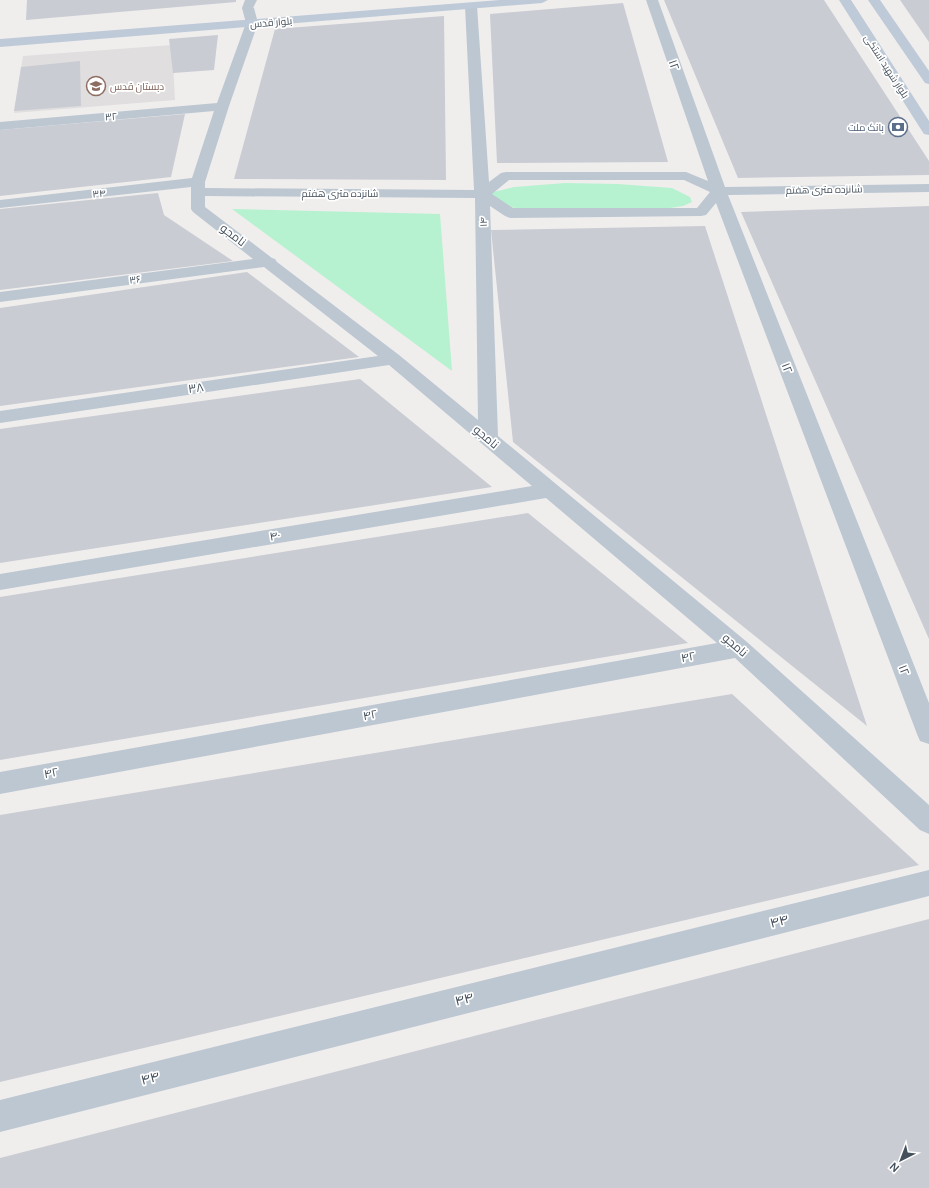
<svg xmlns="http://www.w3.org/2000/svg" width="929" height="1188" viewBox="0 0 929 1188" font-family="Manrope,Cairo,sans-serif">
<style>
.education{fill:#e1dedf}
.green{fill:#b7f2d0}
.building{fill:#c9ccd3}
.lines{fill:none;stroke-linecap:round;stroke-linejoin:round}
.minor{fill:#bcc7d1;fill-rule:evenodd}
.tertiary{fill:#bcc7d1;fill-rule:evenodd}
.secondary{fill:#becad8;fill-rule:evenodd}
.labels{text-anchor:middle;stroke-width:3.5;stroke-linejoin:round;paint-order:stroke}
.far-street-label{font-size:10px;fill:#44505c;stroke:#fff}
.far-education-label{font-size:10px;fill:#785e54;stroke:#fff;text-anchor:start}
.far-service-label{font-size:10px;fill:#4e5e75;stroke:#fff;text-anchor:end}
.street-label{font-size:12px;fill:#44505c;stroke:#fff}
.near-street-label{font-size:14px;fill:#44505c;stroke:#fff}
</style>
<rect width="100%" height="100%" fill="#f0eded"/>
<path class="education" d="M 172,45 L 175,100 L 14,113 L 23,56 Z"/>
<path class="green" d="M 565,183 L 618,184 L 672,188 L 690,197 L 692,202 L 683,206 L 664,209 L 532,210 L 508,207 L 489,193 L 514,187 Z
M 232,209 L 440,214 L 452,371 Z"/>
<path class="building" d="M 27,0 L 236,0 L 236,2 L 26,20 Z
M 664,0 L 824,0 L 929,161 L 929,175 L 738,178 Z
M 900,0 L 929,0 L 929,42 Z
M 623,3 L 668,162 L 497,163 L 490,14 Z
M 444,16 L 446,180 L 234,179 L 275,29 Z
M 218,35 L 214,70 L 173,73 L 169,39 Z
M 80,61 L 81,106 L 14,111 L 21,67 Z
M 185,114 L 171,177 L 0,196 L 0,130 Z
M 158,193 L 164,215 L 233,261 L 0,290 L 0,209 Z
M 929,206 L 929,639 L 741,212 Z
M 705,226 L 867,726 L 513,442 L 491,230 Z
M 247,272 L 359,357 L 0,406 L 0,308 Z
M 360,379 L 492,487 L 0,563 L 0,429 Z
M 528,513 L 688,643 L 0,760 L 0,597 Z
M 732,694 L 919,865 L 0,1082 L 0,815 Z
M 929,919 L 929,1188 L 0,1188 L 0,1158 Z"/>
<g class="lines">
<path class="minor" d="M 646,0 L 658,0 L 725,187 L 929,184 L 929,192 L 728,195 L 929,703 L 929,744 L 920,741 L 917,734 L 716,203 L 706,215 L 701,216 L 510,218 L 505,216 L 490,206 L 498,436 L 747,642 L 929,805 L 929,834 L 920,830 L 735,658 L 0,794 L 0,772 L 717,643 L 546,498 L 0,590 L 0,574 L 532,486 L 389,365 L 0,423 L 0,411 L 378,356 L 264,267 L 0,302 L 0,292 L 253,259 L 193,212 L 191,209 L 191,187 L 0,208 L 0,200 L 192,178 L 214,111 L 0,130 L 0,122 L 217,103 L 246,23 L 242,8 L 248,5 L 254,8 L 258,23 L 229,106 L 205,182 L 205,188 L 474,190 L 465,6 L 471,3 L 477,6 L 489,182 L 501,173 L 506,172 L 686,172 L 708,181 ZM 509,180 L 684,180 L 710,192 L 697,208 L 513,208 L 492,194 ZM 205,196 L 475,198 L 478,420 L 399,355 L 277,262 L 275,259 L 272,258 L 205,207 Z
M 929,870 L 929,896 L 0,1132 L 0,1100 Z"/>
<path class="tertiary" d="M 245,0 L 257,0 L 252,10 L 244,10 L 242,8 Z"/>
<path class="secondary" d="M 500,0 L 548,0 L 542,3 L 0,47 L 0,39 Z
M 839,0 L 851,0 L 929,121 L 929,135 L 924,134 L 922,131 Z
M 868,0 L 880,0 L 929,71 L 929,84 L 925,83 Z"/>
</g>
<defs>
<symbol id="school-ring" viewBox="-11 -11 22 22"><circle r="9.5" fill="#fff" stroke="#8d6e63" stroke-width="1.5"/><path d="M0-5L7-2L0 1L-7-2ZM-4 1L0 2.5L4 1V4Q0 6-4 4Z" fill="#8d6e63"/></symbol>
<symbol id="bank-ring" viewBox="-11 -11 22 22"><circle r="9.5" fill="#fff" stroke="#5c6f8a" stroke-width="1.5"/><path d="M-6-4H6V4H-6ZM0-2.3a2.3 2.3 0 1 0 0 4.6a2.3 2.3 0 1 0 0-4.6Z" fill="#5c6f8a"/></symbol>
</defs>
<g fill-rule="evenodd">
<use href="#school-ring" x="85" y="75" width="22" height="22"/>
<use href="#bank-ring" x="887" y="116" width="22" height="22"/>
</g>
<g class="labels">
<g class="far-street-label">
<text transform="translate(271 22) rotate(-5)" y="4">بلوار قدس</text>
<text transform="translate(887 66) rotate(57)" y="4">بلوار شهید استکی</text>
<text transform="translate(111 116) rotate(-5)" y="4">۳۲</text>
<text transform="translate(824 189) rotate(-1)" y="4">شانزده متری هفتم</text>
<text transform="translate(99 193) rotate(-6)" y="4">۳۴</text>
<text x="340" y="197">شانزده متری هفتم</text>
<text transform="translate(483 222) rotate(-91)" y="4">۱۴</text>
<text transform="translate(135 279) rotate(-7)" y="4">۳۶</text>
</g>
<g class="far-education-label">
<text x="110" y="90">دبستان قدس</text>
</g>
<g class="far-service-label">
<text x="884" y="131">بانک ملت</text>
</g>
<g class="street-label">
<text transform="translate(674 65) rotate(71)" y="4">۱۲</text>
<text transform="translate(233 235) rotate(37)" y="4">نامجو</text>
<text transform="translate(787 368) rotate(69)" y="4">۱۲</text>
<text transform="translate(196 388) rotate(-8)" y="4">۳۸</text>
<text transform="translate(486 437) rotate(40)" y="4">نامجو</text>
<text transform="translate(275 536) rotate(-9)" y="4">۴۰</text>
<text transform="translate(735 645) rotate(41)" y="4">نامجو</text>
<text transform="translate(688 657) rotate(-10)" y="4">۴۲</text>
<text transform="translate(904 670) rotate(69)" y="4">۱۲</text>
<text transform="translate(370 715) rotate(-10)" y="4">۴۲</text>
<text transform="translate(51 773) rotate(-10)" y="4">۴۲</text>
</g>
<g class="near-street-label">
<text transform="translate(779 921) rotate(-14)" y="5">۴۴</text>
<text transform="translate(464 999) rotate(-14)" y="5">۴۴</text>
<text transform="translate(150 1078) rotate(-14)" y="5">۴۴</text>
</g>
</g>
<g transform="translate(901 1160) rotate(222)" stroke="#ffffff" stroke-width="3" paint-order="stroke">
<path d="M0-3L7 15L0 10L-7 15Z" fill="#44505c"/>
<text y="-6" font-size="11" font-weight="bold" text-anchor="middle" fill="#44505c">N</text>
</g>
</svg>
